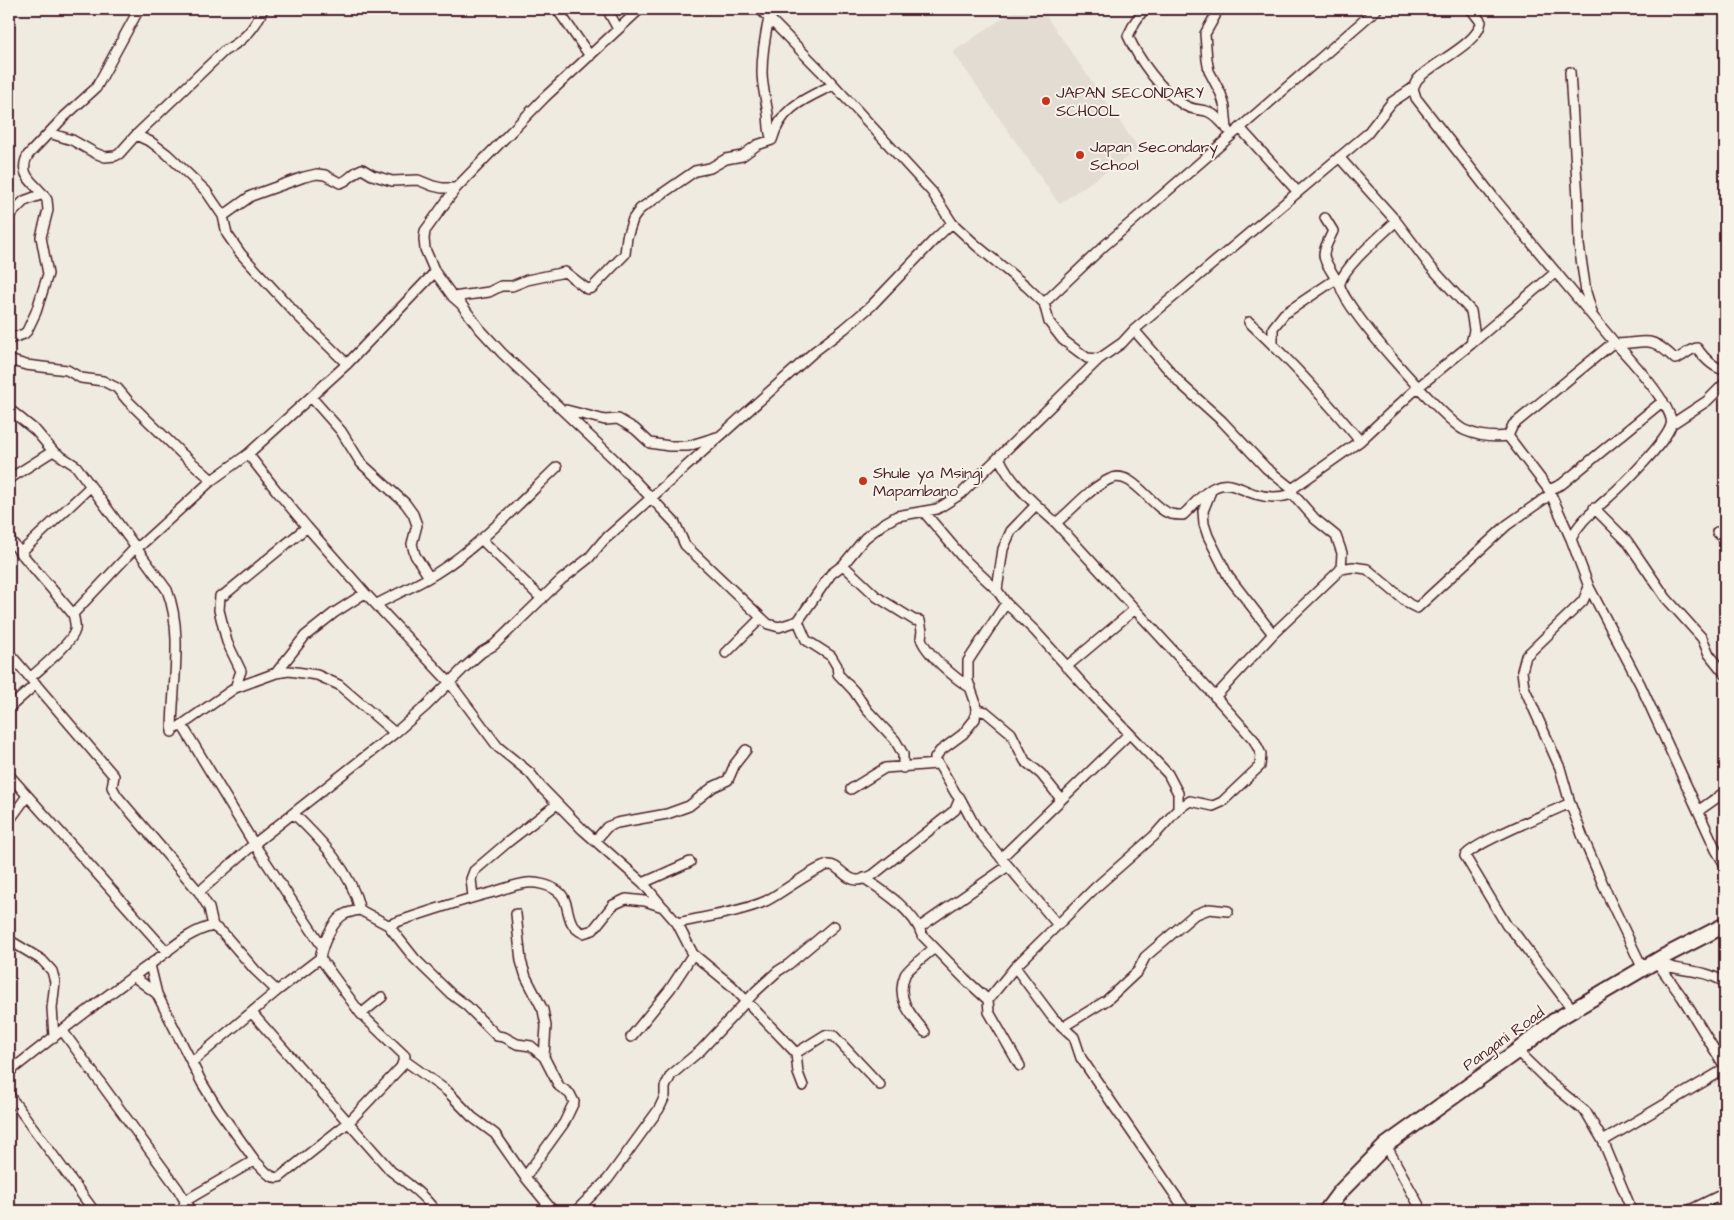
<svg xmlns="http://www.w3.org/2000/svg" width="1734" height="1220" viewBox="0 0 1734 1220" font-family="'Architects Daughter',sans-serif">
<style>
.built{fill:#e3dcd2}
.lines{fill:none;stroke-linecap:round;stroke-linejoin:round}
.street-casing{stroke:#4a1f2b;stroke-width:12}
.secondary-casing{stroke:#4a1f2b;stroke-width:18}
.street{stroke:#f7f3e8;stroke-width:9}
.secondary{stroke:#f7f3e8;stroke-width:14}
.poi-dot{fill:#c8321e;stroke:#f7f3e8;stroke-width:2}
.labels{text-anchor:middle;stroke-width:4;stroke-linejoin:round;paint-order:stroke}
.poi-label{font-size:16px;fill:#4a1f2b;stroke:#f7f3e8;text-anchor:start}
.street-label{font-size:16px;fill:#4a1f2b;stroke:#f7f3e8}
</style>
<rect width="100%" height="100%" fill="#f0ebe0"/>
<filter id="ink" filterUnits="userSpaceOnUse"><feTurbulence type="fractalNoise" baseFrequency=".02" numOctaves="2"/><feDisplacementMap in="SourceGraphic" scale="10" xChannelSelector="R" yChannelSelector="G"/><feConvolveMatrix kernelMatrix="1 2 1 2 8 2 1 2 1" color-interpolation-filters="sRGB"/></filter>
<g filter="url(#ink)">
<path class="built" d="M 1016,9 L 1041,9 L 1139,149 L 1059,204 L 953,52 Z"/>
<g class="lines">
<defs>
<path id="street" d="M 557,9 L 590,56
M 607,9 L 618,29
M 640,9 L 545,97 L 456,188 L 425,231 L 424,239 L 425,249 L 435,272 L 453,297 L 461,304 L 479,328 L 502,353 L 614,459 L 675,523 L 685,545 L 768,624 L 779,627 L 798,621 L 831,574 L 843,565 L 865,538 L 883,524 L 897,516 L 937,509 L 961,494 L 1099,359
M 760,9 L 821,71 L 932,192 L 952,223 L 977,246 L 1026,286 L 1044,303
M 1144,9 L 1135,22 L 1128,36 C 1139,60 1161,91 1184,105 C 1192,110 1198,109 1206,111 C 1215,113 1220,122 1227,128
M 1217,9 L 1215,16 L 1205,34 L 1207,60 L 1209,71 L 1221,94 L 1225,107 L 1227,129
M 1377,9 L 1104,246 L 1044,303 L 1049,322 L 1063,340 L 1087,358 L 1099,359 L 1122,343 L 1134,330 L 1367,134 L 1392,102 L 1413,88
M 1471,9 L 1481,22 C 1478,44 1434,62 1419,78 C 1416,80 1415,85 1413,88 L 1416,98 L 1494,198 L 1614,342 C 1627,355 1676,409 1671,425 C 1667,441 1623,485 1609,497 C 1594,511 1580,520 1571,539 L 1589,587 L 1583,601 L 1526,656 L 1522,671 L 1524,687 L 1560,768 L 1570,803 L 1584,840 L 1609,898 L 1643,969
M 769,18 C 765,36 762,54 762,72 C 762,86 766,100 768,114 C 769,124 768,130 772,140
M 1570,72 L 1578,199 L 1579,245 L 1586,292 L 1592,312
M 1240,128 L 1297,191
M 49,133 L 72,140 L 95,153 L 105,157 L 115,156 L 119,154 L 136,135 L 224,51 C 243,41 255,29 263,9
M 136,135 L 151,142 L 167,154 L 206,191 L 223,216 L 227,234 L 241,254 L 297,315 L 347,364
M 9,216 L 24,201 L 43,194
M 223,216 L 251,196 L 304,177 L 317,174 L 325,175 L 340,183 C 349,181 353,172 362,169 L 372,175 L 392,181 L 418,180 L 433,186 L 442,188 L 456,188
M 1325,218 L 1333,231 C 1320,258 1321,254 1336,279
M 1396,221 C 1381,236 1345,265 1340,283 C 1336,300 1444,420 1464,430 C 1478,436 1493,438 1508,436
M 453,297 L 489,292 L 501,286 L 512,286 L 527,280 L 565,272 L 587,289 L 592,288 L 625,254 L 627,237 L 633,219 L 640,209 L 695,171 L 710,168 L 726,159 L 742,156 L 757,145 L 772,140 C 781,107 805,99 833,85
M 1249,322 C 1289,359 1325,399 1360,441
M 1134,330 L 1181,384 L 1222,421 L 1266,468 L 1292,489
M 9,339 L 24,334 L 27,331 L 36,312 L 48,274 L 41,237 L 48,210 L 47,200 C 38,184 16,177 28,155 L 64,117 L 96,88 L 139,9
M 1273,344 L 1273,328 L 1284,314 L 1336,279 L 1340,285
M 1471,344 L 1556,272
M 1616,344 C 1648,343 1649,334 1675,359 C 1684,357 1688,349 1697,348 C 1704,358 1713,368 1725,370
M 9,360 L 26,365 L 67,370 L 81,378 L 103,381 L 117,388 L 128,401 L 181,453 L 212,480
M 311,397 L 341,431 L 361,463 L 405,503 L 413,514 L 417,525 L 412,544 L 415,555 L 429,577
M 9,409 L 36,431 L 53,451
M 566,410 L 605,420 L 618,419 L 635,429 L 650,443 L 669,446 L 688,446 L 717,437
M 1672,424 L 1707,401 L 1725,383
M 248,454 L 276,490 L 307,527 L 365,593 L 450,683 L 498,747 L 530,773 L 541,787 L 583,830 L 643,883 L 662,906
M 999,457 C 1009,482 1036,505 1056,523 L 1231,714 L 1254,740 L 1261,754 L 1260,766 L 1222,802 L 1213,806 L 1190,801 L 1178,809
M 9,479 L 53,451 L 76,466 L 167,590 C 184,633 172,686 172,732
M 1549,490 L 1562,484 L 1663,401
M 1211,491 L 1203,511 L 1204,524 L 1208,536 L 1228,576 L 1273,634
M 1293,494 L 1315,519 L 1336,536 L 1342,553 L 1341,569
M 1594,508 L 1627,541 L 1666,598 L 1702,638 L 1709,654 L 1725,674
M 924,512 L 963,558 L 997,590 L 1006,603 L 1035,631 L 1090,692 L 1168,774 L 1178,793 L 1178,809 L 1154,836 L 1095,888 L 1015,967 L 988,1000
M 1056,523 C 1073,509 1090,488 1110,479 C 1132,468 1152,509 1171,514 C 1175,515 1179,515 1183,515 C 1193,506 1203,492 1215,487 C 1230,480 1241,490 1255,494 C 1268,498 1280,498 1293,494 L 1292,489 L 1360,441 L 1417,388 L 1471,344 L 1474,330 L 1471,311 L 1430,266 L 1396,221 L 1339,157
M 1717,532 L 1725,540
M 9,539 L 73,614 C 74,618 76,625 75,630 C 72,643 41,668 30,678
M 481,539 L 542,599
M 1571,539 L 1549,490 L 1508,436 L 1513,425 L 1614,342
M 20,553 L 90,487
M 843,565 L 877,597 L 914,620 L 920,621 L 922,631 L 921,638 C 925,653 957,680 971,688
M 1589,587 L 1640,684 L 1716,850 L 1725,865
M 997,590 L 1003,549 L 1011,531 L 1036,505
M 377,604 C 396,594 417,585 435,574 C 481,545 518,504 557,467
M 73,614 L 136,547 L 142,544 L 212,480 L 248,454 L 347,364 L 435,272
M 798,621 L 806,640 L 831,656 L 837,666 L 838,674 L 854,691 L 867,710 L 895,740 L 903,754 L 903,768
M 9,653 L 114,776 L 112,787 L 117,796 L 199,892 L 209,908 L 213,926
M 726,653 L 761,618
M 1066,667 L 1134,610
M 276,673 L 305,636 L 334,613 L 365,593
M 235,688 L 241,671 L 227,642 L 219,610 L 220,596 L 224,595 L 307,527
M 1215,697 L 1273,634 L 1341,569 L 1353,567 L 1367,569 L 1409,604 L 1417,608 L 1507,525 L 1551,494
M 9,708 L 36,684
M 976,710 L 986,712 L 1011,733 L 1025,761 L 1041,774 L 1061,799
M 182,725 L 254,844 L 322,946
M 179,727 L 235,688 L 276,673 L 289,671 L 317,675 L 339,685 L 395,733
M 9,775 L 167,952
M 851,789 L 885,768 L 937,764
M 960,798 L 976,828 L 1058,925
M 1570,803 C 1550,813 1475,842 1465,856 L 1507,926 L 1513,931 L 1573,1010
M 1698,811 L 1725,792
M 294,814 C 322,841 351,871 360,910
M 9,821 L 27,796
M 595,841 L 607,827 L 617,823 L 667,814 L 689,806 L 713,787 L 728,780 L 735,764 L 746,750
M 1001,858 L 1129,734
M 864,878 C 885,892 914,911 922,935 L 965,979 L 988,1000 L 989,1012 L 1020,1066
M 643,883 L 690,862
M 199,892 L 254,844 L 395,733 L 426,706 L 464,668 L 482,652 L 494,645 L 561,580 L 589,558 L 603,541 L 815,351 L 844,329 L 871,306 L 935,239 L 952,223
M 473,897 L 471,879 L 474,871 L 508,842 L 557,804
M 516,914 L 521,961 L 526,977 L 543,1010 L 546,1026 L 544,1057 L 559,1086 L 570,1094 L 574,1102 L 564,1123 L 525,1177
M 677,923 C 704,917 741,912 766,901 C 782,893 815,867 829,865 C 838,864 846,881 858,880 C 863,880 868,877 873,875 L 955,810 L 960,798 L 956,794 L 935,758 L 940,751 L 963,734 L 975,719 L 976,710 L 975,701 L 968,681 L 968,661 L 1006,603
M 388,925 L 415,959 L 451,994 L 467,1006 L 497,1036 L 504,1037 L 517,1044 L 531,1046 L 544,1057
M 920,927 L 1008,866
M 9,940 L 42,960 L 52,971 L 55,982 L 52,1008 L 54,1037
M 1656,961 L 1682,997 L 1725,1067
M 1658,962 C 1675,971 1689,969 1706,974 C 1713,976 1719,979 1725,982
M 150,965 L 157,994
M 1015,967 L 1053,1018 L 1074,1037 L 1081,1058 L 1186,1211
M 133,976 L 157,994 L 202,1083 L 218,1109 L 256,1162
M 252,1013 L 391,1171 C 407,1183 424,1195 435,1211
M 361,1014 L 382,997
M 1063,1027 L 1107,1000 L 1138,971 L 1145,957 L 1194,915 L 1209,909 L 1228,911
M 62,1030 L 178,1189 L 185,1201 L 183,1211
M 925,1032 C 911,1015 895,999 905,975 C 908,968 928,954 934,948
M 631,1037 L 670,989 L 693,954
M 1517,1051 L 1549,1082 L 1586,1112 L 1603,1141 L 1632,1211
M 796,1053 L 825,1035 L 834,1036 L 880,1085
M 404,1060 L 447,1091 L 472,1117 L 495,1134 L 525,1177 L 553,1211
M 192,1062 L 277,991
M 9,1072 C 55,1036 101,999 149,965 C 169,951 188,931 213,926 L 223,933 L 255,970 L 277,991 L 320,958 C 322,946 333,919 345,914 C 349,912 355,911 360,910 L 388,925 C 423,913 458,901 494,892 C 504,889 516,884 527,883 C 536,882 549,885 556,890 C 573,900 562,924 583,933 L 593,930 L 613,905 L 626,899 L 645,901 L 663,907 L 677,923 L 693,954 L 732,986 L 796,1053 L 798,1073 L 803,1086
M 9,1095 L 94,1211
M 1603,1141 L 1725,1069
M 1386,1145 L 1422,1211
M 192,1211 L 185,1201 L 250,1163 L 256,1162 C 263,1168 270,1180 280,1177 L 349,1122 L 401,1067 L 405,1056 L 361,1014 L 320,958
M 576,1211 L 608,1179 L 659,1109 L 665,1096 L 665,1087 L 671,1075 L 701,1050 L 756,991 L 778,971 L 789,964 L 834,926
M 1688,1211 L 1725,1193"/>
<path id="secondary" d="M 1326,1211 L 1340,1192 L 1386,1145 L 1517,1051 L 1554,1021 L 1661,958 L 1725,925"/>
</defs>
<use href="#street" class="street-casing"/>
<use href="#secondary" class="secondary-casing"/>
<use href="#street" class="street"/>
<use href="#secondary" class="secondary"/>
</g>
</g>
<g class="poi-dot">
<circle cx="1046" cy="101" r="5"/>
<circle cx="1080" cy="155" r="5"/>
<circle cx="863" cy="481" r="5"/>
</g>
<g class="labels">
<g class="poi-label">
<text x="1056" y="98">JAPAN SECONDARY<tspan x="1056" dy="18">SCHOOL</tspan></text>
<text x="1090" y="152">Japan Secondary<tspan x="1090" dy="18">School</tspan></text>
<text x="873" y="478">Shule ya Msingi<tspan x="873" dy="18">Mapambano</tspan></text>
</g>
<g class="street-label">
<text transform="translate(1503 1038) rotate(-36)" y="6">Pangani Road</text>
</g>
</g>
<rect width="1734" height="1220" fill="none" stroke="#f7f3e8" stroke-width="30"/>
<rect x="15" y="15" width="1704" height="1190" fill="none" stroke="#4a1f2b" stroke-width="2" filter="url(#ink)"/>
</svg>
